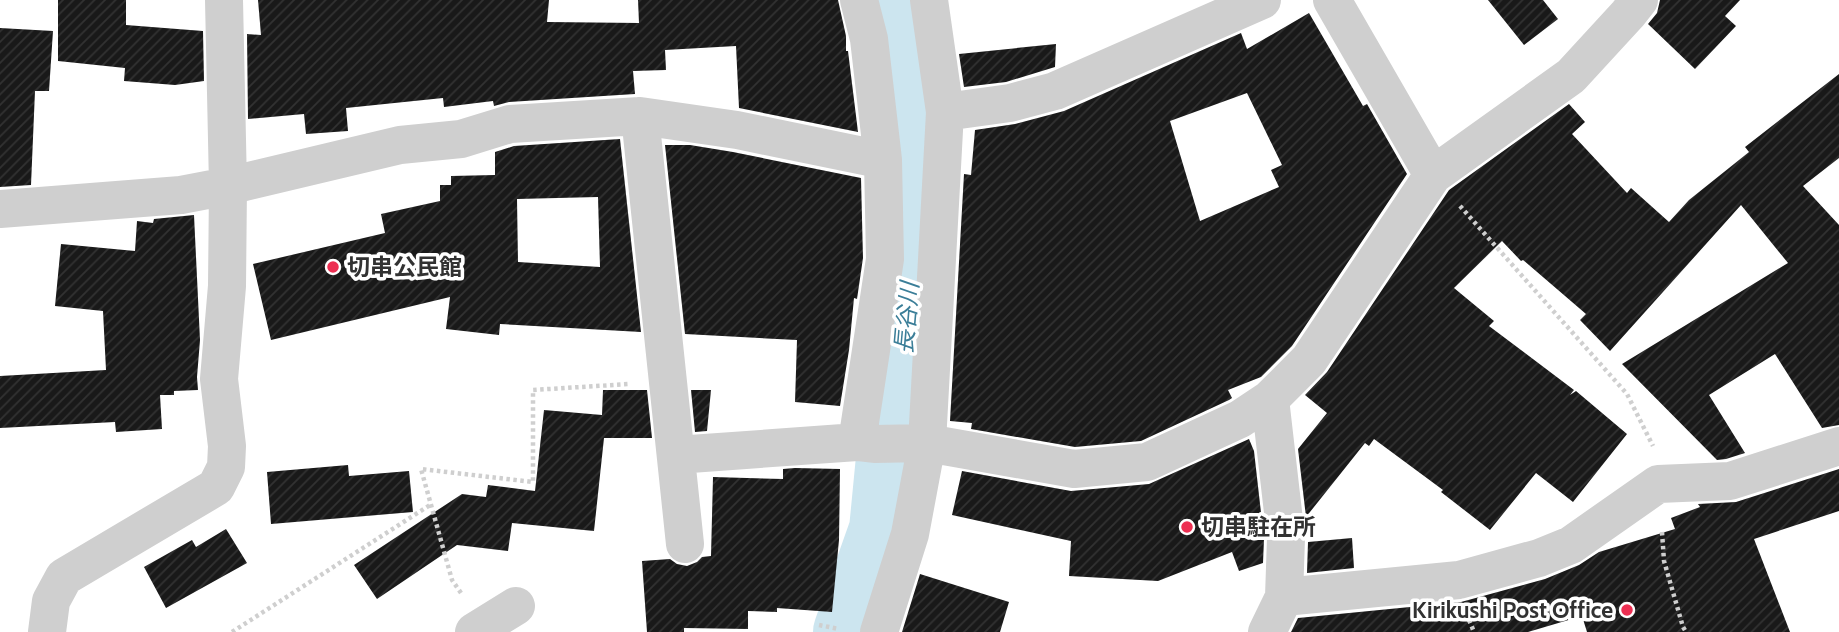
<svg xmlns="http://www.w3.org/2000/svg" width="1839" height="632" viewBox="0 0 1839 632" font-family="Cabin,'Noto Sans JP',sans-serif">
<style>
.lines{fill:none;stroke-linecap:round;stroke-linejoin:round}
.river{stroke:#cce5ef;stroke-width:74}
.building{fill:url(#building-hatch);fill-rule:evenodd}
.path{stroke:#cfcfcf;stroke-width:4.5;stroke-dasharray:3.5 3.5;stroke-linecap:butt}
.minor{stroke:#cfcfcf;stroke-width:38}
.poi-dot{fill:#ed2f52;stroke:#fff;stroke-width:2.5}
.labels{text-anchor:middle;stroke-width:7;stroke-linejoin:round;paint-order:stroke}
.poi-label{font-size:23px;font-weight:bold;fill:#323232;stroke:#fff;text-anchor:start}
.water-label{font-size:24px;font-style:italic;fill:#3b7e98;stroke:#fff}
</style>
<defs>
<pattern id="building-hatch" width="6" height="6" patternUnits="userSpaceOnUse" patternTransform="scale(1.75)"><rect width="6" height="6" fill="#191919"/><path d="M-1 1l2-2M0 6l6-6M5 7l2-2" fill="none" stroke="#323232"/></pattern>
</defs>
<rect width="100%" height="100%" fill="#fff"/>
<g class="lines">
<path class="river" d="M 850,632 L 886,530 L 915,231 L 913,101 L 890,0"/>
</g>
<path class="building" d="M 58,0 L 126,0 L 126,25 L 203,31 L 204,81 L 175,85 L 124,81 L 125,68 L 58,61 Z
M 258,0 L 549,0 L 547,22 L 639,23 L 638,0 L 838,0 L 846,36 L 846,51 L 848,51 L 858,132 L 739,108 L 736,46 L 665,50 L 666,70 L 633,71 L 635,94 L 509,102 L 494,106 L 493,101 L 444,107 L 443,98 L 346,108 L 348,131 L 306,134 L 304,114 L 248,119 L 247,34 L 261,35 Z
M 1488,0 L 1543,0 L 1558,19 L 1524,45 Z
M 1660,0 L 1740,0 L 1725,16 L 1736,26 L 1695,69 L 1648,24 L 1657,13 Z
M 1309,13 L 1363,106 L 1367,104 L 1407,174 L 1292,346 L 1261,377 L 1228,390 L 1232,398 L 1229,400 L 1141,441 L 1075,447 L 971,429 L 972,423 L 950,421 L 964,174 L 971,175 L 975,130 L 1015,124 L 1064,111 L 1241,33 L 1247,49 ZM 1247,93 L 1282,165 L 1271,170 L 1279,187 L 1200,221 L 1170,121 Z
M 0,28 L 53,31 L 49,91 L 35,91 L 31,185 L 0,187 Z
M 1056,44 L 1055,67 L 1006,82 L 964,87 L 959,54 Z
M 1839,74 L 1839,158 L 1803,186 L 1839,225 L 1839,425 L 1822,428 L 1775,354 L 1709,395 L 1745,453 L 1726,459 L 1717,460 L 1622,364 L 1788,263 L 1741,205 L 1610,351 L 1580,320 L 1586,314 L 1523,260 L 1521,261 L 1502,241 L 1454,288 L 1494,321 L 1489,326 L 1574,390 L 1570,395 L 1576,391 L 1627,434 L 1573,502 L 1536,473 L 1490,530 L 1441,492 L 1443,490 L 1374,439 L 1369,446 L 1365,443 L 1306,517 L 1298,449 L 1327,413 L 1305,395 L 1327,372 L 1449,190 L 1569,104 L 1585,122 L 1572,134 L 1627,193 L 1631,188 L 1669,222 L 1689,200 L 1749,152 L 1745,147 Z
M 620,139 L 641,332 L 500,324 L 499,335 L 446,329 L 450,297 L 271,340 L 253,264 L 385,233 L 381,214 L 440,201 L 440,185 L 451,185 L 451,176 L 495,175 L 495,152 L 514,146 ZM 598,197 L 600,267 L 518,262 L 517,199 Z
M 665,145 L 690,145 L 733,152 L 861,178 L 863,258 L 857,299 L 854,298 L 849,350 L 840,406 L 795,402 L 797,340 L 685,334 Z
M 194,215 L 200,340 L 197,377 L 198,390 L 174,391 L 174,395 L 160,395 L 162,429 L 116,432 L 115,422 L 0,428 L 0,376 L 106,370 L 103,311 L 55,306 L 61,244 L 135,251 L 137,221 L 153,223 L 154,219 Z
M 603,390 L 647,390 L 652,438 L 604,438 L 594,531 L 512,523 L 508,551 L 457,545 L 377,599 L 354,565 L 462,494 L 486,497 L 488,485 L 535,491 L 544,410 L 602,415 Z
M 691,390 L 711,390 L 707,431 L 695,432 Z
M 1249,439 L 1254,451 L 1264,539 L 1263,563 L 1239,571 L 1232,552 L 1158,581 L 1069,576 L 1071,541 L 952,515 L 962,471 L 1071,491 L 1149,484 Z
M 348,465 L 349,476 L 409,471 L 413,512 L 271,524 L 267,472 Z
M 795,468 L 840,469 L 839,540 L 832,612 L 777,608 L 777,612 L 748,611 L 748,629 L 684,628 L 684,632 L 647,632 L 642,561 L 670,559 L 677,564 L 687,566 L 697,562 L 702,557 L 711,556 L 713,477 L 783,479 L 783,469 Z
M 1839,469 L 1839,511 L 1754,539 L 1790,632 L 1587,632 L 1582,616 L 1528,632 L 1291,632 L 1298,618 L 1461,602 L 1545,579 L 1579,565 L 1599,552 L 1675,529 L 1671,518 L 1700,507 L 1698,504 L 1736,502 Z
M 226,529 L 247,563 L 166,608 L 144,567 L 192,540 L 196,547 Z
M 1352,538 L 1354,568 L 1307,573 L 1308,542 Z
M 920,574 L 1009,602 L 1000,632 L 902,632 Z"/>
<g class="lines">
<path class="path" d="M 1460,206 L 1627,394 L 1653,446
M 1662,532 L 1664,561 L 1683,627 L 1686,632
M 461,593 L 452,580 L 421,469 L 533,482 L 533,390 L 629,384
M 1469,620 L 1474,632
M 819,625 L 839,629
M 232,632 L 430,505"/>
<path class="minor" d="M 859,0 L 869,39 L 883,160 L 885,259 L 857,442 L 874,444 L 927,443 L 1074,469 L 1147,462 L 1240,419 L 1270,399 L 1309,360 L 1433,175 L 1571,76 L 1628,14 L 1639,0
M 1332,0 L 1433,175
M 945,112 L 1010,103 L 1055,91 L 1262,0
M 640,116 L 685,544
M 0,209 L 181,195 L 228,186 L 400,145 L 461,139 L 510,124 L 640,116 L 737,130 L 883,160
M 676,455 L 857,442
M 1284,597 L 1459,580 L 1539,558 L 1571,545 L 1658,484 L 1730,481 L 1839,446
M 47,632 L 51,601 L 64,577 L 216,487 L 226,467 L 227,446 L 219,379 L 227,286 L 228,186 L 224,0
M 474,632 L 516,606
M 879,632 L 910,534 L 927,443 L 945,112 L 929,0
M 1267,632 L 1284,597 L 1286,538 L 1270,399"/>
</g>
<g class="poi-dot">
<circle cx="333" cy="267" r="7"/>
<circle cx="1187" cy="527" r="7"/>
<circle cx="1627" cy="610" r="7"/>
</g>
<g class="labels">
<g class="poi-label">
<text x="347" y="275">切串公民館</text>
<text x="1201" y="535">切串駐在所</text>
<text x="1613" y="618" text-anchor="end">Kirikushi Post Office</text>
</g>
<g class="water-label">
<text transform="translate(907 318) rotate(-85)" y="8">長谷川</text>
</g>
</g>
</svg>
